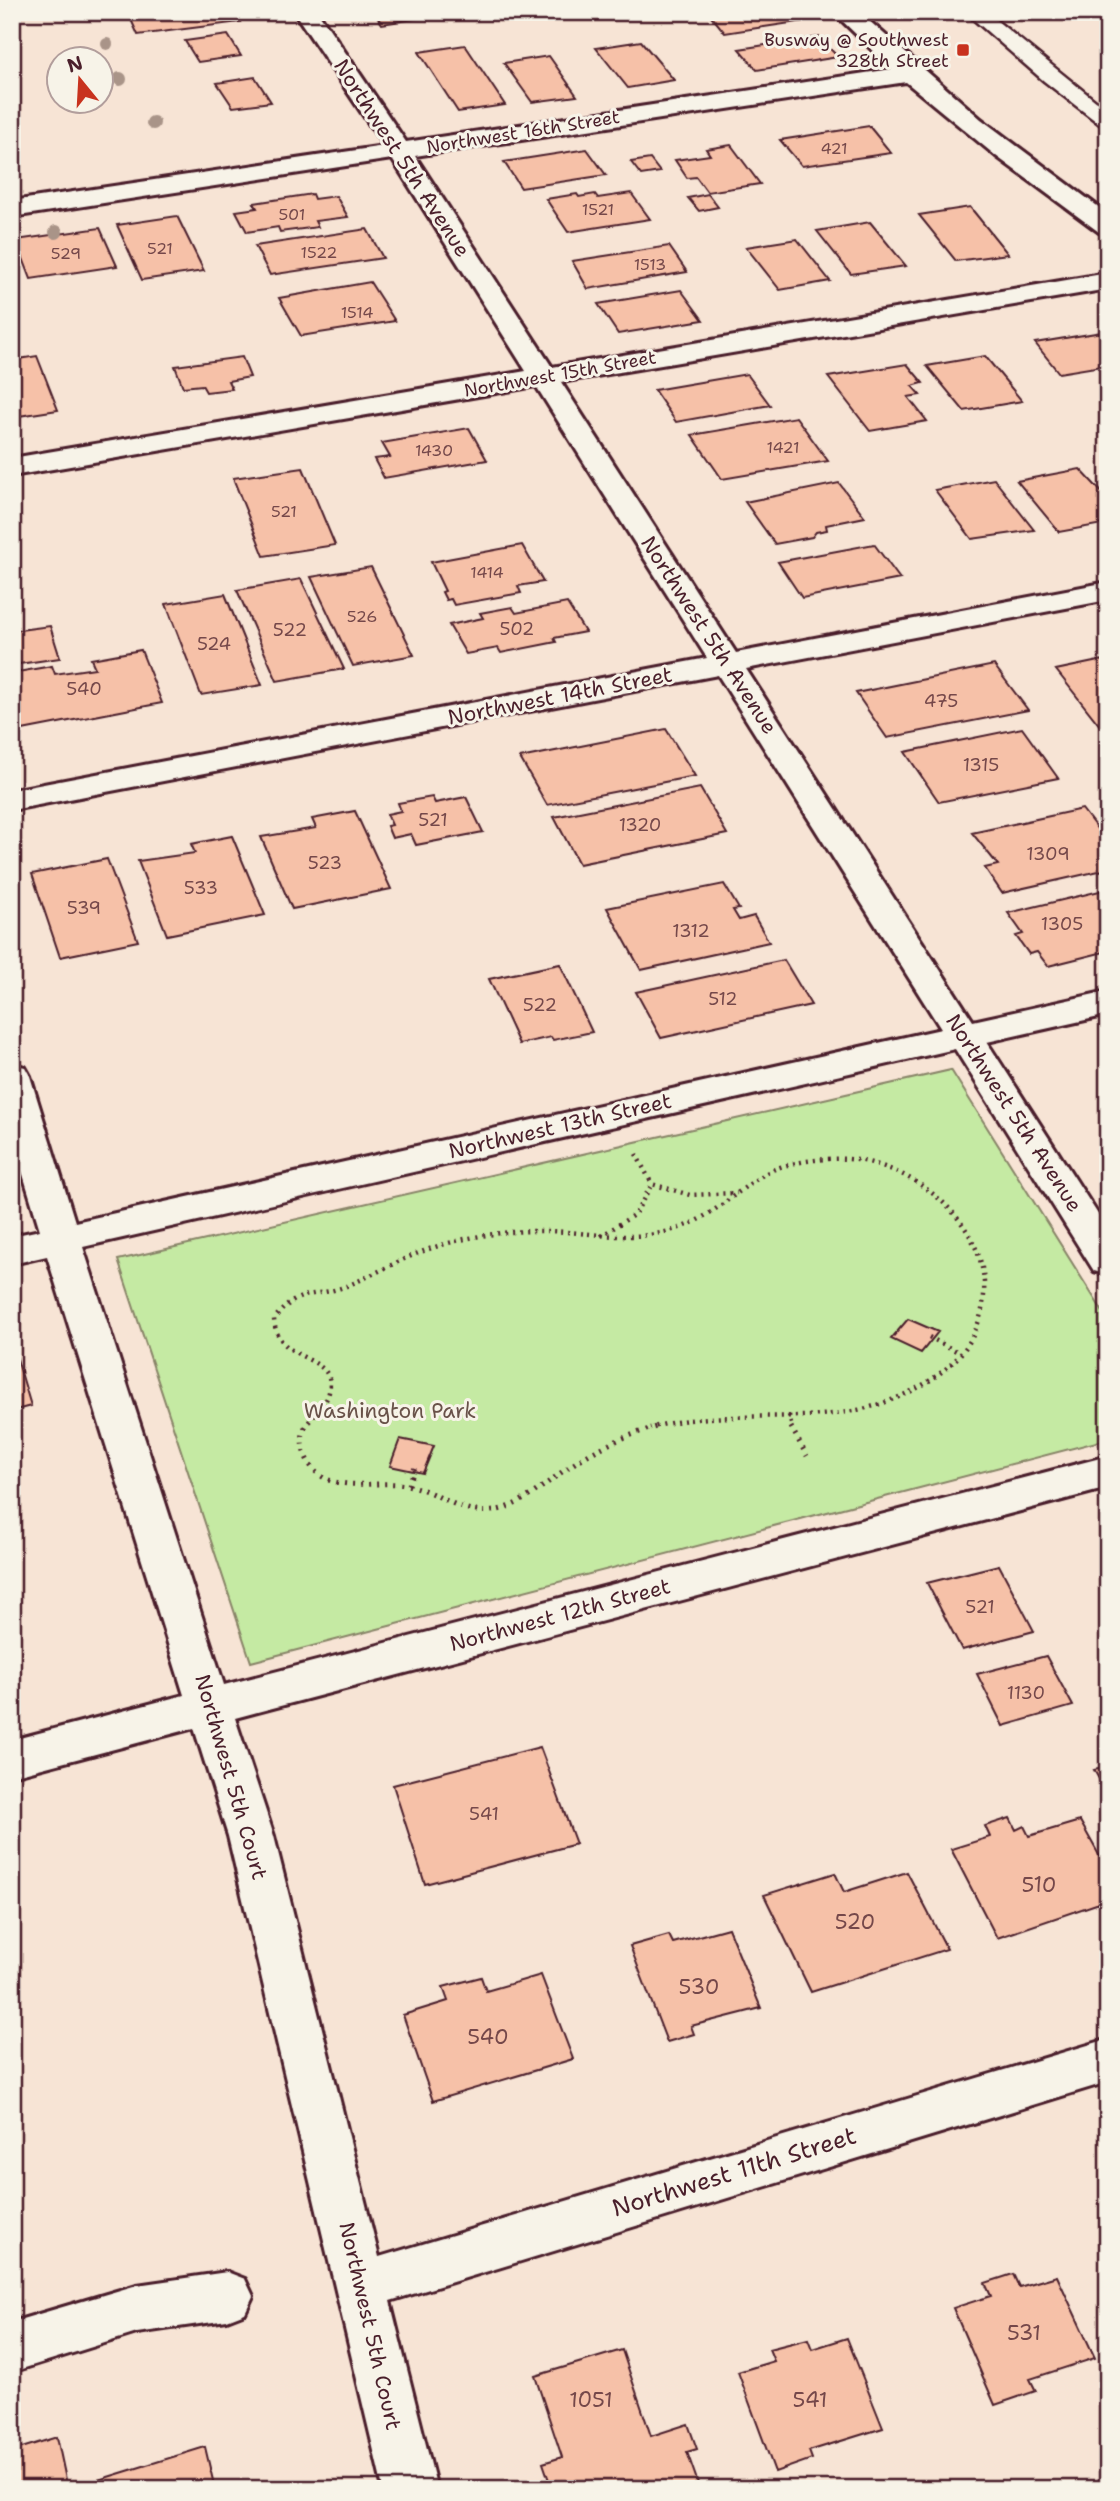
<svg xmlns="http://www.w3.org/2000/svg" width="1120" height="2501" viewBox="0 0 1120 2501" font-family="'Shantell Sans',sans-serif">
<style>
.green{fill:#c5eaa3;stroke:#888467;stroke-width:2}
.building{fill:#f6c1a8;stroke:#4a1f2b;stroke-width:2}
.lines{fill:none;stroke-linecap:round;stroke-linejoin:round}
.service-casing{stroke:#4a1f2b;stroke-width:5}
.minor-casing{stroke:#4a1f2b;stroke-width:6}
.path-far2{stroke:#4a1f2b;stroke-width:2.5;stroke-dasharray:1 3.5;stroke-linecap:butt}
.path-far1{stroke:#4a1f2b;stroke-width:4.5;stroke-dasharray:2 5;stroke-linecap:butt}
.path{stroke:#4a1f2b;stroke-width:5;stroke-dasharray:2 6;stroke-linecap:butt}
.service{fill:#f7f3e8;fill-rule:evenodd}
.minor{fill:#f7f3e8;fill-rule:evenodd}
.tree{fill:#a99488}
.poi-dot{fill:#c8321e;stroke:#f7f3e8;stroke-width:2.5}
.labels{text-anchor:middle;stroke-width:6;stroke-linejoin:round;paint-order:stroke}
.far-number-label{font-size:16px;fill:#75484a}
.far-poi-label{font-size:18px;fill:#4a1f2b;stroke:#f7f3e8;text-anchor:end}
.far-street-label{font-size:18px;fill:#4a1f2b;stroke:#f7f3e8}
.number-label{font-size:18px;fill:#75484a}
.street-label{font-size:21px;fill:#4a1f2b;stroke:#f7f3e8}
.park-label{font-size:21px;fill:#695249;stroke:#f7f3e8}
.near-number-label{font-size:21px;fill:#75484a}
.near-street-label{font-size:24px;fill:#4a1f2b;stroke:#f7f3e8}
</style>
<rect width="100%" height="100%" fill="#f7e4d5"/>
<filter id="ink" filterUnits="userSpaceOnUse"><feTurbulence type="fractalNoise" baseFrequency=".0143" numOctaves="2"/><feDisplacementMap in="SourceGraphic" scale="14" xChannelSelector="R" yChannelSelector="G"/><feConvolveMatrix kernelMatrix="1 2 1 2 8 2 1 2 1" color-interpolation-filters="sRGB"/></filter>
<g filter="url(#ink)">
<path class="green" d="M 951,1070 L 1108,1320 L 1108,1439 L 251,1662 L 118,1260 Z"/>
<path class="building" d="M 235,12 L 240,22 L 138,35 L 128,13 Z
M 374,12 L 461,12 L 382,24 Z
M 708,12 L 796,12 L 804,21 L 725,33 Z
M 228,35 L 241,56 L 198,62 L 185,41 Z
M 819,37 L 838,57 L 757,70 L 739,49 Z
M 641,41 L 674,80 L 628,88 L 596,48 Z
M 465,45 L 505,105 L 458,112 L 419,52 Z
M 549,56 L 577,96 L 532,102 L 504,63 Z
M 255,77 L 271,102 L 233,107 L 217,83 Z
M 869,126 L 891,153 L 802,166 L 780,140 Z
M 731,145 L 760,184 L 707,192 L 696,177 L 687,178 L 675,160 L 710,155 L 706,149 Z
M 587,149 L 606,175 L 521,188 L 504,162 Z
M 650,159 L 660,172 L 641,175 L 631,162 Z
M 631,193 L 650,219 L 568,232 L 546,199 L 577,194 L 579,197 L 595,194 L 598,198 Z
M 312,194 L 314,199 L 336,196 L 348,217 L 315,221 L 318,227 L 280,232 L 278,227 L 247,232 L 236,211 L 257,208 L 254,203 Z
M 708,194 L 718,207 L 699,211 L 688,198 Z
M 970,207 L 1008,254 L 956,261 L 919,215 Z
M 177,216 L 204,271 L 142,280 L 117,225 Z
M 870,222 L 906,266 L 851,274 L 817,231 Z
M 100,228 L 117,266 L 31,279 L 16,240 Z
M 367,229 L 383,258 L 270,275 L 255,246 Z
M 797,239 L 830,281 L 780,290 L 746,247 Z
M 669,246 L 687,272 L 588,289 L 572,261 Z
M 370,282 L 395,321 L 301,336 L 279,298 Z
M 681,290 L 703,320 L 618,334 L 598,304 Z
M 1108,331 L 1108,365 L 1059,373 L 1035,343 Z
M 37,356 L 58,410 L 12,417 L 12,360 Z
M 985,356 L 1022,401 L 964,411 L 927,366 Z
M 242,357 L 250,377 L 228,381 L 232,389 L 206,392 L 202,385 L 183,387 L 175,366 Z
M 907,364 L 923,383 L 912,386 L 920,395 L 908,397 L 927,421 L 870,431 L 828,377 Z
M 747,374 L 770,405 L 676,422 L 654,390 Z
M 796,417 L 828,461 L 722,479 L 692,435 Z
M 469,428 L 487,460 L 384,478 L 374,459 L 390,457 L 382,443 Z
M 303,468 L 335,545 L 264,556 L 233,478 Z
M 1080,469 L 1108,499 L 1108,523 L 1059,532 L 1017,481 Z
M 994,479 L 1034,530 L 972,539 L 935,490 Z
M 839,483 L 865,517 L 826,525 L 827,530 L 816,532 L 812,537 L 775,544 L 745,502 Z
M 874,544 L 900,579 L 802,598 L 778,562 Z
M 522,545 L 543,582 L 518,586 L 521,593 L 454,605 L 451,599 L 446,600 L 442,592 L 445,591 L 431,562 Z
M 371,567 L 414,655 L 353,666 L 311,577 Z
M 301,579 L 344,669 L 277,681 L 237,590 Z
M 225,594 L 262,685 L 201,695 L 166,604 Z
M 567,603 L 585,632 L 554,638 L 556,642 L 501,653 L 498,648 L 466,654 L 449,625 L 483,618 L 480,613 L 512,607 L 516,613 Z
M 50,626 L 60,658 L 12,665 L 12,631 Z
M 141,650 L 162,703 L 12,732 L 12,673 L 52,666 L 55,674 L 95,668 L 91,659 Z
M 1108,659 L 1108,736 L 1056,670 Z
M 994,665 L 1028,710 L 887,738 L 856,693 Z
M 1022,728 L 1058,778 L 939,802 L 905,752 Z
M 666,729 L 695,776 L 547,805 L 520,758 Z
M 700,788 L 727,834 L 579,864 L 554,817 Z
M 432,797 L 435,803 L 466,797 L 483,832 L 416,845 L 411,834 L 392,838 L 387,826 L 392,825 L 387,814 L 401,811 L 398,803 Z
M 1082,809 L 1108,843 L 1108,869 L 1002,893 L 985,868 L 998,865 L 972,833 Z
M 355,811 L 391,889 L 292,909 L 261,837 L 316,828 L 312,819 Z
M 232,836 L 265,915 L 167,935 L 138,861 L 195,853 L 191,844 Z
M 107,859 L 138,941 L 60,957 L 32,874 Z
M 724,884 L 739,909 L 733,910 L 739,920 L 754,916 L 769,942 L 641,970 L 607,908 Z
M 1108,889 L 1108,951 L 1048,966 L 1037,952 L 1029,954 L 1016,936 L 1023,934 L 1008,913 Z
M 784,960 L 811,1005 L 661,1038 L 636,992 Z
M 560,964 L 592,1032 L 553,1040 L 551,1037 L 519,1044 L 489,979 Z
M 908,1319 L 938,1332 L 921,1353 L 891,1339 Z
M 12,1342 L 31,1406 L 12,1411 Z
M 400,1439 L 434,1446 L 423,1473 L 390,1466 Z
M 999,1565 L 1034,1631 L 962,1650 L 927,1583 Z
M 1046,1656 L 1073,1706 L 1003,1726 L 977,1674 Z
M 540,1747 L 576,1844 L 425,1884 L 393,1785 Z
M 1108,1767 L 1108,1795 L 1094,1770 Z
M 1010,1818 L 1016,1830 L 1024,1826 L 1029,1836 L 1080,1821 L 1108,1871 L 1108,1900 L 997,1938 L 951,1849 L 990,1837 L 985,1826 Z
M 907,1872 L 947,1949 L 811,1992 L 764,1895 L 835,1873 L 844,1892 Z
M 728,1928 L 761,2008 L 691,2026 L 694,2034 L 667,2042 L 630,1946 L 669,1935 L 673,1943 Z
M 541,1975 L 573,2059 L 433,2101 L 403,2015 L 448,2001 L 443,1987 L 481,1977 L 486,1991 Z
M 1013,2274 L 1019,2287 L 1057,2276 L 1095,2358 L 1030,2379 L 1036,2391 L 995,2405 L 953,2308 L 991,2296 L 985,2283 Z
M 847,2338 L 883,2428 L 809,2451 L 812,2459 L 775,2472 L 738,2372 L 774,2361 L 769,2349 L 808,2339 L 812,2349 Z
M 622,2350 L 651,2436 L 688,2424 L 697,2449 L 687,2452 L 700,2489 L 552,2489 L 543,2463 L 562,2457 L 535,2376 Z
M 57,2437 L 68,2489 L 12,2489 L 12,2451 Z
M 205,2447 L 215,2489 L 69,2489 Z"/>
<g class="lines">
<defs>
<path id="service" d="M 965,12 L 986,12 L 1108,111 L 1108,127 L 1101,125 L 1044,81 Z"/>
<path id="minor" d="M 294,12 L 318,12 L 406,142 L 892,69 L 833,12 L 859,12 L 981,119 L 1108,214 L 1108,234 L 1099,232 L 996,156 L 906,82 L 415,156 L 552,367 L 1108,273 L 1108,289 L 561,382 L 736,653 L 1108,582 L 1108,600 L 746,669 L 973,1021 L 1108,991 L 1108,1015 L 987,1042 L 1108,1230 L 1108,1275 L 1094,1271 L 955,1049 L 83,1247 L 224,1685 L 1108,1456 L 1108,1488 L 235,1718 L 274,1836 L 379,2257 L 1108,2039 L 1108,2082 L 390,2301 L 437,2489 L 383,2489 L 228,1836 L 194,1728 L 12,1776 L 12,1740 L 184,1695 L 47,1256 L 12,1264 L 12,1236 L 40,1230 L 12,1138 L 12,1064 L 25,1067 L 30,1076 L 75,1222 L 941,1029 L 718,675 L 12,810 L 12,790 L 707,658 L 536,386 L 12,476 L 12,458 L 526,371 L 392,159 L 12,217 L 12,201 L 384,146 Z
M 227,2272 L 245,2279 L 253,2296 L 245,2313 L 227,2320 L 137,2333 L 12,2372 L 12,2322 L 137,2285 Z"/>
</defs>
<use href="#service" class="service-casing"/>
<use href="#minor" class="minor-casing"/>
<path class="path-far2" d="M 918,12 L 923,18"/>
<path class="path-far1" d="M 636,1154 L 652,1184
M 601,1236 L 635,1214 L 652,1184 L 690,1195 L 737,1193
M 929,1337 L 960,1353
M 789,1415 L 792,1428
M 305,1428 C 311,1416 326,1406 329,1392 C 338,1352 277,1366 274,1319 C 300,1286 316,1299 349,1285 C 373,1275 397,1261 421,1252 C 460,1237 506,1230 548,1231 C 589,1232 628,1242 669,1231 C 707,1222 731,1195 763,1175 C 784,1161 833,1156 858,1160 C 935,1173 1011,1249 975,1331 C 961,1365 920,1390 886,1402 C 813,1429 728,1405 650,1428"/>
<path class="path" d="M 305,1427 C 301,1438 301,1446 306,1457 C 323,1498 373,1479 406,1485 C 441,1491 463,1520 502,1509 C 528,1501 547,1482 569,1467 C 596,1448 625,1436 656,1427
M 791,1427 L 807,1456
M 409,1485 L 416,1464"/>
<use href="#service" class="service"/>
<use href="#minor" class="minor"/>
</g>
<g class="tree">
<circle cx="107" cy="44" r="6"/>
<circle cx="120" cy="79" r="7"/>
<circle cx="153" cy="123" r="7"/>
<circle cx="56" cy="232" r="7"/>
</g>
</g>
<rect class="poi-dot" x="956" y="43" width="14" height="14" rx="3.5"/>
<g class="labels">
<g class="far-number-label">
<text x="834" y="154">421</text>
<text x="598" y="215">1521</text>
<text x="292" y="220">501</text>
<text x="160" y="254">521</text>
<text x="319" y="258">1522</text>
<text x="66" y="259">529</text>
<text x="650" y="270">1513</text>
<text x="357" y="318">1514</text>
<text x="783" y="453">1421</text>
<text x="434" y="456">1430</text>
<text x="284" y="517">521</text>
<text x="487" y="578">1414</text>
<text x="362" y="622">526</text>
</g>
<g class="far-poi-label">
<text x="949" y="46">Busway @ Southwest<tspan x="949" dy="21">328th Street</tspan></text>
</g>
<g class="far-street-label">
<text transform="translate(523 132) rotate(-9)" y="6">Northwest 16th Street</text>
<text transform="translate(560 374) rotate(-10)" y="6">Northwest 15th Street</text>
</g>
<g class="number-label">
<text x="517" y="635">502</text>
<text x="290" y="636">522</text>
<text x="214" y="650">524</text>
<text x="84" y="695">540</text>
<text x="941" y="707">475</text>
<text x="981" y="771">1315</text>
<text x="433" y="826">521</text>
<text x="640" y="831">1320</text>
<text x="1048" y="860">1309</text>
<text x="325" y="869">523</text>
<text x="201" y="894">533</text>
<text x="84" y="914">539</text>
<text x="1062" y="930">1305</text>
<text x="691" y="937">1312</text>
<text x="723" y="1005">512</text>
<text x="540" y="1011">522</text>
<text x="980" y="1613">521</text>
<text x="1026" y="1699">1130</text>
<text x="484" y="1820">541</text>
</g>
<g class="street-label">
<text transform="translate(402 158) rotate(57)" y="7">Northwest 5th Avenue</text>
<text transform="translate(709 635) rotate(57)" y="7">Northwest 5th Avenue</text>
<text transform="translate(560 696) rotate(-11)" y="7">Northwest 14th Street</text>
<text transform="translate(1014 1113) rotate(57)" y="7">Northwest 5th Avenue</text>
<text transform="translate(560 1126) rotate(-13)" y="7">Northwest 13th Street</text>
<text transform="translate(560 1615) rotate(-15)" y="7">Northwest 12th Street</text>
<text transform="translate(231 1777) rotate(74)" y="7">Northwest 5th Court</text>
<text transform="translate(370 2326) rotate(77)" y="7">Northwest 5th Court</text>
</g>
<g class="park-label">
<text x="390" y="1418">Washington Park</text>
</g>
<g class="near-number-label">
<text x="1039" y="1892">510</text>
<text x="855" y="1929">520</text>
<text x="699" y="1994">530</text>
<text x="488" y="2044">540</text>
<text x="1024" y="2340">531</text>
<text x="591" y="2407">1051</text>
<text x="810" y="2407">541</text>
</g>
<g class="near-street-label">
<text transform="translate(734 2172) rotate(-17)" y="8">Northwest 11th Street</text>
</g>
</g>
<rect width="1120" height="2501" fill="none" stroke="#f7f3e8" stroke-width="42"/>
<rect x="21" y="21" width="1078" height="2459" fill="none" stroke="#4a1f2b" stroke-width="2.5" filter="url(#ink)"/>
<g transform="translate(80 80) rotate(342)"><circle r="33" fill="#f7f3e8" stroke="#b29e9c" stroke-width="2"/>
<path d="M0-5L12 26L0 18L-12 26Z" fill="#c8321e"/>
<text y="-10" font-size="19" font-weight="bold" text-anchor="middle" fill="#4a1f2b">N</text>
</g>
</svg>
